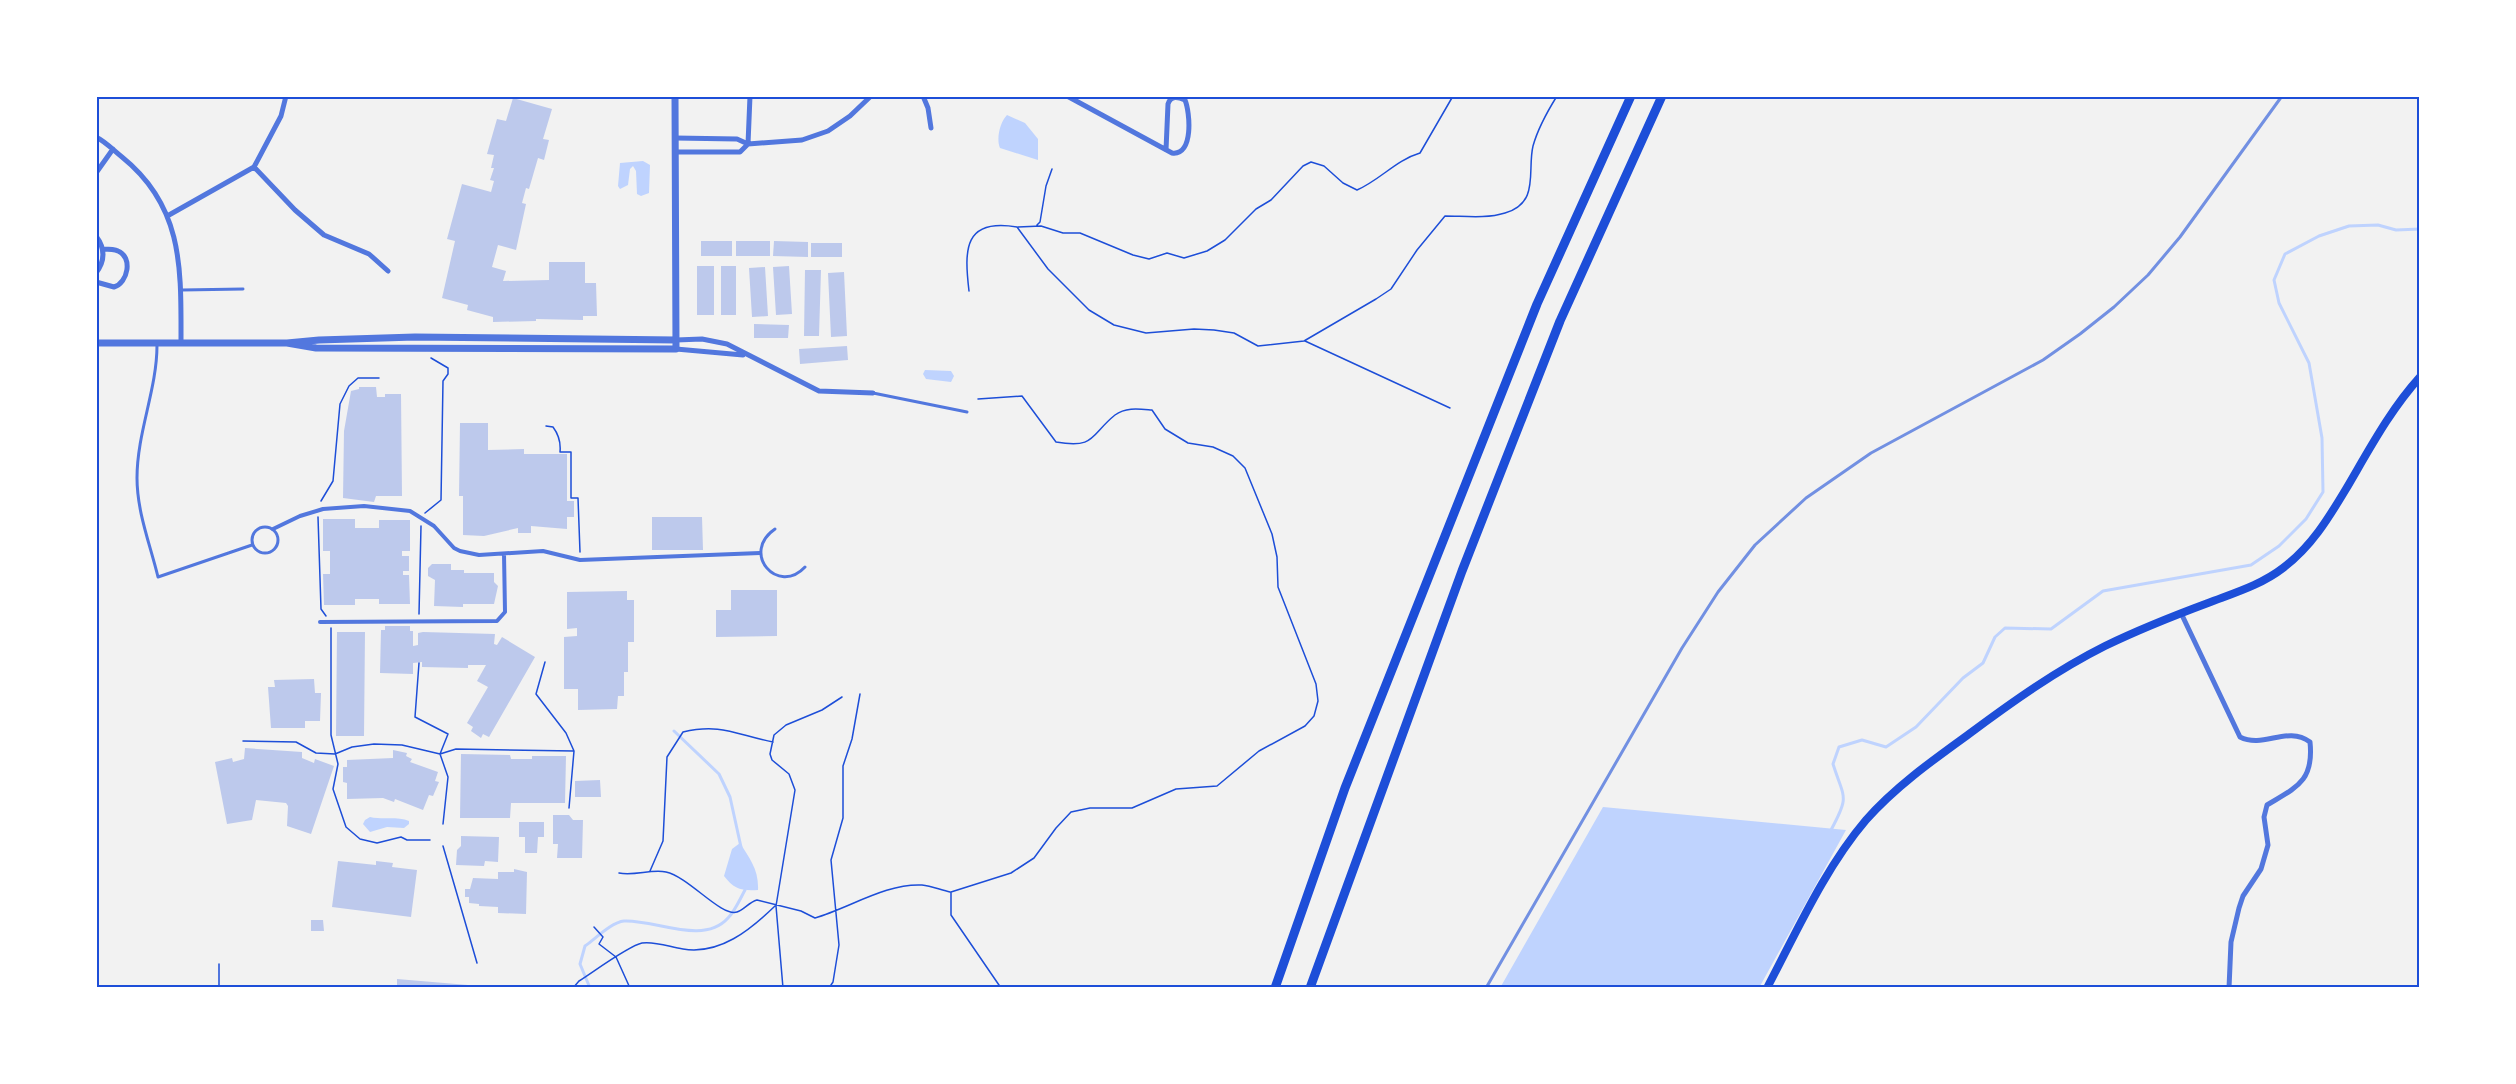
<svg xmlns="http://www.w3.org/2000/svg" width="2516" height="1084" viewBox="0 0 2516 1084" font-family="'PT Sans Narrow',sans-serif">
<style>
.water{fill:#bfd3fe}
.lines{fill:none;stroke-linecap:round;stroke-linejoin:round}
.stream{stroke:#bfd3fe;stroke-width:3}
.building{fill:#bdc9ec}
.path{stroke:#1d4ed8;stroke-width:1.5}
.service{stroke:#5277de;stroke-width:3}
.pedestrian{stroke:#5277de;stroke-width:4}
.minor{stroke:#5277de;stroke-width:5}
.tertiary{stroke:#5277de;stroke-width:7}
.secondary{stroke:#1d4ed8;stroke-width:8}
.motorway{stroke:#1d4ed8;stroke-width:9}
.rail{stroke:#7290e2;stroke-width:3}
.neatline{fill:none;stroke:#1d4ed8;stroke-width:2}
</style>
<rect width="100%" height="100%" fill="#f2f2f2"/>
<path class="water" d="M 1007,115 L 1025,123 L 1038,139 L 1038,160 L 1000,148 C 996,139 1000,122 1007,115 Z
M 643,161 L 650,165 L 649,193 L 641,196 L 637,194 L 636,171 L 633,166 L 630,169 L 628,185 L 620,189 L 618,186 L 620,163 Z
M 925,370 L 951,371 L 954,376 L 951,382 L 926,379 L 923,374 Z
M 1603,807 L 1846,830 L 1759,988 L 1500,988 Z
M 370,817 C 382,820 398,816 409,821 L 409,824 L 404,828 L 387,827 L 370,832 L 363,824 L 365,820 Z
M 740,843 C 750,859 759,870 758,890 C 741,891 734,889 724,876 L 732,849 Z"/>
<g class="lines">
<path class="stream" d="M 674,731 L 719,774 L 730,797 L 741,847
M 1831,830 C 1850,795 1844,799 1833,764 L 1839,747 L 1862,740 L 1886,747 L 1916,727 L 1963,678 L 1983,663 L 1995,637 L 2005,628 L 2051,629 L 2103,591 L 2251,565 L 2279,546 L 2306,519 L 2323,492 L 2322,438 L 2309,363 L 2279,303 L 2274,280 L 2285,254 L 2319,236 L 2349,226 L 2378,225 L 2396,230 L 2420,229
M 590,988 L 580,964 L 585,946 C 595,939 612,922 624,921 C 654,919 703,946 728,918 C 735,911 740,899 745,890 L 745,886"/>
</g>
<path class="building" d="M 513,98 L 552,109 L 543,139 L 549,140 L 544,160 L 538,158 L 529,189 L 526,188 L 522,203 L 526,204 L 516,250 L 498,245 L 492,267 L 506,271 L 503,281 L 549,280 L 549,262 L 585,262 L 585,283 L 596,283 L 597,316 L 583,316 L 583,320 L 536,319 L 536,321 L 493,322 L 493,317 L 467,310 L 468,305 L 442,298 L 455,241 L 447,239 L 462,184 L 491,192 L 494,181 L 490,180 L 494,168 L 491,168 L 494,155 L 487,154 L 497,119 L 506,121 Z
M 701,241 L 732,241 L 732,256 L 701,256 Z
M 736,241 L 770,241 L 770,256 L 736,256 Z
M 774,241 L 808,242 L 808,257 L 773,256 Z
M 811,243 L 842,243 L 842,257 L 811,257 Z
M 697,266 L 714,266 L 714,315 L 697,315 Z
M 721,266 L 736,266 L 736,315 L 721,315 Z
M 789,266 L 792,314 L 776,315 L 773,267 Z
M 765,267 L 768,316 L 752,317 L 749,268 Z
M 805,270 L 821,270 L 819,336 L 804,336 Z
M 844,272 L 847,336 L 831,337 L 828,273 Z
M 754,324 L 789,325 L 788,338 L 754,338 Z
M 847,346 L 848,360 L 800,364 L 799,349 Z
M 359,387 L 376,387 L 377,397 L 385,397 L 385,394 L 401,394 L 402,496 L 376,496 L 374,502 L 343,498 L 344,431 L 351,391 L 359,389 Z
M 460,423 L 488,423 L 488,450 L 524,449 L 524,454 L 567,454 L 567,501 L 574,501 L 574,517 L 567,517 L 567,529 L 531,526 L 531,533 L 518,533 L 518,528 L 484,536 L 463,535 L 463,496 L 459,496 Z
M 652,517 L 702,517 L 703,550 L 652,550 Z
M 323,519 L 355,519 L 355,528 L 379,528 L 379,520 L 410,520 L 410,551 L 402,551 L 402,556 L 409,556 L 409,571 L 403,571 L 403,575 L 409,575 L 410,604 L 379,604 L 379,599 L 355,599 L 355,605 L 324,605 L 323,574 L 330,574 L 330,551 L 323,551 Z
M 432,564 L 451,564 L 451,570 L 464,570 L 464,573 L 494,573 L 494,582 L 498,586 L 494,604 L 463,604 L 463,607 L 434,606 L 435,580 L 428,576 L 428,568 Z
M 731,590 L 777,590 L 777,636 L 716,637 L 716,610 L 731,610 Z
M 627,591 L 627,600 L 634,600 L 634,642 L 628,642 L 628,672 L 624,672 L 624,696 L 618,696 L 617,709 L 578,710 L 578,689 L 564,689 L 564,637 L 577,636 L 577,628 L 567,629 L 567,592 Z
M 385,626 L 410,626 L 410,631 L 413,631 L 413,646 L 418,645 L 418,633 L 423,632 L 495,634 L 494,644 L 497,645 L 502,637 L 535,657 L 489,737 L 483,734 L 481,738 L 471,731 L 473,727 L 467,723 L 488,687 L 477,681 L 486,665 L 468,665 L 468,668 L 422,667 L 422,662 L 413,663 L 413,674 L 380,673 L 381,630 L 385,630 Z
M 337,632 L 365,632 L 364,736 L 336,736 Z
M 314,679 L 315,693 L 321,693 L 320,721 L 305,721 L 305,728 L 271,728 L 268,687 L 275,687 L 274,680 Z
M 245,748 L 302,752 L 302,758 L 314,763 L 315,759 L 334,766 L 311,834 L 287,826 L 288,806 L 286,803 L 256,800 L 252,820 L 227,824 L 215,762 L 232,758 L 233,762 L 244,759 Z
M 393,750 L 407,753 L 406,756 L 412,759 L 410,762 L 438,772 L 435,781 L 439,782 L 433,796 L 429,795 L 423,810 L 395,799 L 394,802 L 383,798 L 347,799 L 347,783 L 343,782 L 343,767 L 347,767 L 347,760 L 393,758 Z
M 461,754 L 510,755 L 511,759 L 532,759 L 532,756 L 566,756 L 565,803 L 511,803 L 510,818 L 460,818 Z
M 600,780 L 601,797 L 575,797 L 575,781 Z
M 553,815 L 569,815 L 573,820 L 583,820 L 582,858 L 557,858 L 558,844 L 553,844 Z
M 519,822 L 544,822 L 544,837 L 538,837 L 537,853 L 525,853 L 525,837 L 519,837 Z
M 461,836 L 499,837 L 498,862 L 485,861 L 484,866 L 456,865 L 457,850 L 461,846 Z
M 338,861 L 376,865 L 376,861 L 393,863 L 392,867 L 417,870 L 411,917 L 332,907 Z
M 514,869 L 527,872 L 526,914 L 498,913 L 498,907 L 479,906 L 479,904 L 469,903 L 469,897 L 465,897 L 465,889 L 470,889 L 473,878 L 498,879 L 498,872 L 514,872 Z
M 311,920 L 323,920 L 324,931 L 311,931 Z
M 397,979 L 468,985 L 468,988 L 397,988 Z"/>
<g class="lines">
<path class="path" d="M 1037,225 L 1040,222 L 1046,186 L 1052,169
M 1018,227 L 1041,226 L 1063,233 L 1080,233 L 1133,255 L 1149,259 L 1167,253 L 1184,258 L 1207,251 L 1225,240 L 1256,209 L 1271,200 L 1303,166 L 1311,162 L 1324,166 L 1343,183 L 1357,190 C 1380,180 1396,160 1420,153 L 1453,96
M 969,291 C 964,249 964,218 1017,227 L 1048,269 L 1089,310 L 1114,325 L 1146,333 L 1194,329 L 1214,330 L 1234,333 L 1258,346 L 1304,341 L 1376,299 L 1391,289 L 1417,250 L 1445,216 C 1464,216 1486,219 1505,213 C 1540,203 1527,171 1533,146 C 1538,128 1547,112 1557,96
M 1305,341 L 1450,408
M 546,426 L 553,427 C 559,435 561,442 560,452 L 571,452 L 571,498 L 578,498 L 580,552
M 321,501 L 333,481 L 340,404 L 349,386 L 358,378 L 379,378
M 425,513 L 441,500 L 443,381 L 448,374 L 448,368 L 431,358
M 318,517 L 321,609 L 326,616
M 419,614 L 421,526
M 331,628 L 331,735 L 338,764 L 333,789 L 346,827 L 360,839 L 377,843 L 401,837 L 407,840 L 430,840
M 545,662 L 536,694 L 566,733 L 574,751 L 569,808
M 419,663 L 415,717 L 448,734 L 440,754 L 448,777 L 443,824
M 243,741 L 296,742 L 316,753 L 335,754 L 352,747 L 374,744 L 402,745 L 440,754 L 456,749 L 574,751
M 443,846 L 477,963
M 650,871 L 663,841 L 667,757 L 683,732 C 721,723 737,735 773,742
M 619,873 C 635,876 651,869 666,872 C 689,877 721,917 737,912 C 744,910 749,902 757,900 L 801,911 L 815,918 C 849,908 887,883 922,885 C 931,886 941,890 950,892
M 951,892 L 1011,873 L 1034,858 L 1056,828 L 1071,812 L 1090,808 L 1132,808 L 1176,789 L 1217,786 L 1259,751 L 1305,726 L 1314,716 L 1318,701 L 1316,684 L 1278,587 L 1277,557 L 1272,534 L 1245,468 L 1233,456 L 1213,447 L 1188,443 L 1165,429 L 1152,410 C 1139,409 1126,407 1115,415 C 1090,435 1096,449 1056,442 L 1022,396 L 978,399
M 951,893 L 951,915 L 1001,988
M 594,927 L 603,937 L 599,944 L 616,957 L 630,988
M 219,964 L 219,988
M 573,988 L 579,981 C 592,973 628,946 642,943 C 655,941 670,947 683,949 C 720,955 750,930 775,906
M 783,988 L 776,906 L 795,790 L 789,774 L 772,760 L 770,754 L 774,735 L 786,725 L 822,710 L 842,697
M 829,988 L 833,982 L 839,945 L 831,860 L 843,818 L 843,766 L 852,739 L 860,694"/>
<path class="service" d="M 182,290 L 243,289
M 157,345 C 157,390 137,432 137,478 C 137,512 150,544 158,577 L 252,545
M 873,393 L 967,412
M252 540a13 13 0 1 1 26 0a13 13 0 1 1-26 0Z
M 775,529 C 740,553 778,596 805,567"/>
<path class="pedestrian" d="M 273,529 L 300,516 L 323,509 L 364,506 L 410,511 L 434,526 L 454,548 L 460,551 L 479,555 L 543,551 L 580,560 L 760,553
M 320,622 L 497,621 L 505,612 L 504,554"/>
<path class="minor" d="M 923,96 L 928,108 L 931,128
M 1067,96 L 1172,153 C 1194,156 1190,112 1185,100 C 1178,97 1171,95 1168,104 L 1166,150
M 96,137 C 106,142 113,150 122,157 C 184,207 181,269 181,343
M 675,138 L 737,139 L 748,144 L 802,140 L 828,131 L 850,116 L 871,96
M 748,144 L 750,96
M 675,152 L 740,152 L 748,144
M 254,167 L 295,210 L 324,235 L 369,254 L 388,271
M 96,173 L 113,149
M 169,215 L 254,167 L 281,116 L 286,96
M 96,236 C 105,248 105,261 96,273
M 96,282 L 114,287 C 128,283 133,257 118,251 C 114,249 108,249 103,249
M 676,340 L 702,339 L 727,344 L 819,391 L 873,393
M 676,349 L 743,355
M 2181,613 L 2240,737 C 2264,749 2287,725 2310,742 C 2314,781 2297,787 2267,805 L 2264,817 L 2268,845 L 2261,869 L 2243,896 L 2239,908 L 2231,942 L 2229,988"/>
<path class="tertiary" d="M 96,343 L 287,343 L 319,340 L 415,337 L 676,340
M 287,343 L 316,348 L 676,349 L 675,96"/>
<path class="secondary" d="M 1767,988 C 1796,933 1825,868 1866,820 C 1895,787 1933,760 1969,734 C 2012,702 2057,670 2105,646 C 2138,630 2173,616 2208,603 C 2234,593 2261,585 2283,568 C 2311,547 2328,519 2346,489 C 2369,450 2390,410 2420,377"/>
<path class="motorway" d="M 1275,988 L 1345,788 L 1537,304 L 1631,96
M 1310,988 L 1462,571 L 1560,321 L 1662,96"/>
<path class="rail" d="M 1486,988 L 1682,648 L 1718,592 L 1755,545 L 1806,498 L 1871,453 L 2043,360 L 2080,334 L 2114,307 L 2148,275 L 2180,237 L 2282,96"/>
</g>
<rect width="2516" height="1084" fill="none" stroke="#ffffff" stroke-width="195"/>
<rect x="98" y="98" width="2320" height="888" class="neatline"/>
</svg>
